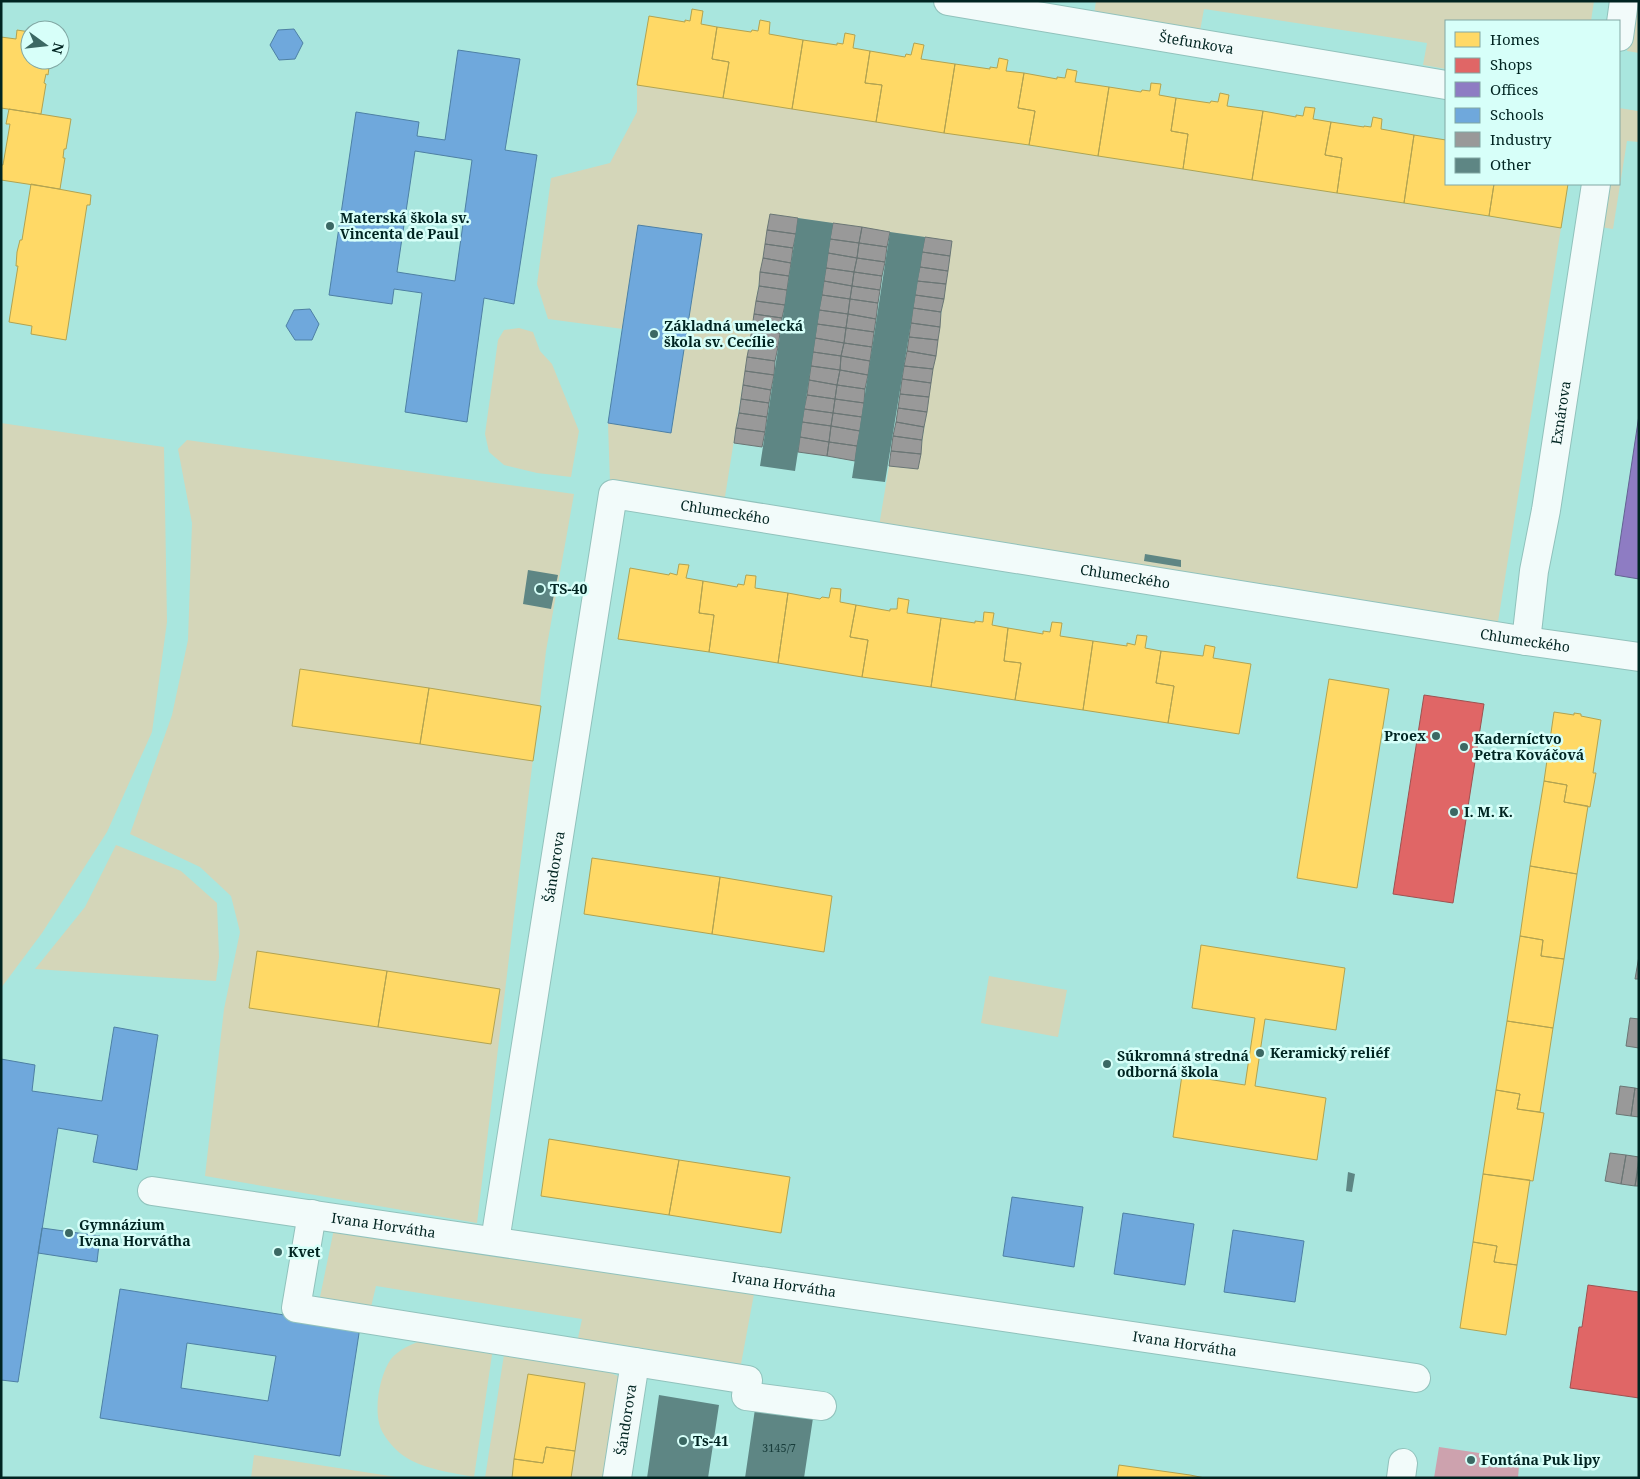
<svg xmlns="http://www.w3.org/2000/svg" width="1640" height="1479" viewBox="0 0 1640 1479" font-family="'Noto Serif',serif">
<style>
.green{fill:#d4d6b9}
.water{fill:#cda2ae}
.homes{fill:#ffd966;stroke:#b2a351}
.shops{fill:#e06666;stroke:#9d5251}
.offices{fill:#8e7cc3;stroke:#636292}
.schools{fill:#6fa8dc;stroke:#4e80a4;fill-rule:evenodd}
.industry{fill:#999;stroke:#6b7675}
.building{fill:#5e8684}
.lines{fill:none;stroke-linecap:round;stroke-linejoin:round}
.street-casing{stroke:#91c2bc;stroke-width:30}
.street{stroke:#f2fbfa;stroke-width:28}
.poi-dot{fill:#3b6863;stroke:#d7fff9;stroke-width:2}
.labels{text-anchor:middle;stroke-width:5;stroke-linejoin:round;paint-order:stroke}
.number-label{font-size:11px;fill:#183c3a}
.street-label{font-size:14px;fill:#002421;stroke:#d7fff9}
.poi-label{font-size:14px;font-weight:bold;fill:#002421;stroke:#d7fff9;text-anchor:start}
</style>
<rect width="100%" height="100%" fill="#a9e6de"/>
<path class="green" d="M 1096,1 L 1594,1 L 1591,21 L 1446,21 L 1446,69 L 1423,65 L 1427,43 L 1204,9 L 1200,31 L 1094,15 Z
M 1634,1 L 1639,1 L 1639,53 L 1627,51 Z
M 637,85 L 1561,228 L 1497,628 L 879,526 L 889,466 L 918,469 L 952,242 L 770,214 L 724,503 L 610,483 L 608,423 L 671,433 L 702,234 L 623,329 L 548,319 L 537,284 L 551,178 L 610,163 L 637,112 Z
M 1619,108 L 1638,111 L 1639,108 L 1639,142 L 1627,141 L 1613,229 L 1600,227 L 1607,184 L 1619,184 Z
M 519,328 L 533,332 L 540,351 L 552,364 L 579,431 L 571,477 L 537,473 L 504,465 L 489,452 L 485,434 L 498,340 L 504,330 Z
M 1,423 L 164,447 L 167,622 L 152,732 L 107,832 L 42,933 L 1,988 Z
M 187,440 L 574,494 L 546,651 L 477,1223 L 205,1176 L 224,1009 L 240,932 L 231,896 L 200,867 L 130,834 L 172,715 L 188,640 L 192,523 L 178,449 Z
M 116,845 L 181,871 L 217,903 L 219,957 L 216,981 L 35,969 L 85,907 Z
M 989,976 L 1067,990 L 1058,1037 L 981,1023 Z
M 334,1229 L 754,1294 L 741,1364 L 578,1338 L 582,1319 L 376,1286 L 371,1307 L 320,1297 Z
M 424,1340 L 493,1348 L 474,1477 C 454,1473 424,1469 407,1458 C 398,1453 388,1442 383,1433 C 372,1415 379,1376 391,1359 C 398,1350 413,1343 424,1340 Z
M 505,1348 L 575,1359 L 623,1378 L 608,1478 L 485,1478 Z
M 254,1455 L 403,1478 L 251,1478 Z"/>
<path class="water" d="M 1439,1447 L 1506,1457 L 1505,1464 L 1519,1466 L 1518,1478 L 1434,1478 Z"/>
<path class="homes" d="M 692,9 L 703,11 L 701,24 L 717,27 L 712,59 L 729,62 L 723,98 L 637,85 L 649,16 L 685,22 L 685,20 L 690,21 Z
M 760,20 L 770,22 L 769,34 L 803,40 L 792,109 L 723,98 L 729,62 L 712,59 L 717,27 L 751,32 L 752,30 L 758,31 Z
M 17,30 L 30,32 L 30,60 L 50,60 L 48,75 L 46,74 L 44,83 L 46,84 L 41,114 L 1,108 L 1,37 L 16,39 Z
M 845,33 L 855,35 L 853,48 L 870,51 L 865,83 L 882,85 L 876,122 L 792,109 L 803,40 L 837,45 L 837,43 L 843,44 Z
M 914,43 L 924,45 L 921,59 L 955,64 L 944,133 L 876,122 L 882,85 L 865,83 L 870,51 L 905,57 L 906,54 L 911,55 Z
M 999,58 L 1008,60 L 1006,71 L 1024,73 L 1018,108 L 1035,111 L 1029,145 L 944,133 L 955,64 L 990,69 L 990,67 L 997,68 Z
M 1067,69 L 1077,71 L 1075,82 L 1109,87 L 1098,156 L 1029,145 L 1035,111 L 1018,108 L 1024,73 L 1057,79 L 1057,77 L 1065,78 Z
M 1151,83 L 1161,84 L 1159,95 L 1176,98 L 1171,131 L 1188,134 L 1183,169 L 1098,156 L 1109,87 L 1141,92 L 1142,90 L 1150,91 Z
M 1220,93 L 1229,95 L 1227,106 L 1263,111 L 1252,180 L 1183,169 L 1188,134 L 1171,131 L 1176,98 L 1210,103 L 1211,101 L 1218,102 Z
M 1305,107 L 1315,108 L 1313,119 L 1331,122 L 1325,155 L 1342,158 L 1337,193 L 1252,180 L 1263,111 L 1296,117 L 1296,115 L 1303,116 Z
M 9,109 L 71,119 L 66,149 L 64,149 L 63,158 L 65,158 L 60,189 L 1,180 L 1,165 L 3,165 L 10,124 L 6,124 Z
M 1373,117 L 1382,119 L 1381,129 L 1414,135 L 1404,203 L 1337,193 L 1342,158 L 1325,155 L 1331,122 L 1364,127 L 1364,126 L 1371,127 Z
M 1414,135 L 1446,140 L 1446,184 L 1494,184 L 1489,216 L 1404,203 Z
M 31,184 L 91,195 L 90,205 L 87,205 L 66,340 L 31,334 L 32,326 L 9,322 L 18,266 L 16,266 L 17,252 L 20,240 L 22,240 Z
M 1494,184 L 1568,184 L 1561,228 L 1489,216 Z
M 679,564 L 689,565 L 686,578 L 703,581 L 699,613 L 714,615 L 709,652 L 618,639 L 630,568 L 669,575 L 670,573 L 677,575 Z
M 746,575 L 756,576 L 755,588 L 788,593 L 778,663 L 709,652 L 714,615 L 699,613 L 703,581 L 737,587 L 738,584 L 744,585 Z
M 831,588 L 841,589 L 840,602 L 856,605 L 850,637 L 868,640 L 862,677 L 778,663 L 788,593 L 820,599 L 822,597 L 829,598 Z
M 898,598 L 909,600 L 907,613 L 941,618 L 931,687 L 862,677 L 868,640 L 850,637 L 856,605 L 890,611 L 890,609 L 897,609 Z
M 984,612 L 994,613 L 992,625 L 1008,628 L 1004,661 L 1021,663 L 1015,700 L 931,687 L 941,618 L 975,623 L 975,621 L 983,622 Z
M 1052,622 L 1062,623 L 1060,636 L 1093,641 L 1083,710 L 1015,700 L 1021,663 L 1004,661 L 1008,628 L 1043,634 L 1043,631 L 1050,632 Z
M 1137,635 L 1147,636 L 1145,648 L 1161,651 L 1156,683 L 1174,686 L 1168,723 L 1083,710 L 1093,641 L 1127,646 L 1127,643 L 1135,645 Z
M 1205,645 L 1215,647 L 1213,658 L 1251,664 L 1239,734 L 1168,723 L 1174,686 L 1156,683 L 1161,651 L 1203,656 Z
M 300,669 L 429,688 L 420,744 L 292,726 Z
M 1329,679 L 1389,689 L 1357,888 L 1297,878 Z
M 429,688 L 541,706 L 533,761 L 420,744 Z
M 1554,712 L 1574,715 L 1574,713 L 1581,714 L 1581,716 L 1601,720 L 1593,773 L 1596,773 L 1590,807 L 1564,802 L 1567,785 L 1544,781 Z
M 1544,781 L 1567,785 L 1564,802 L 1588,806 L 1577,874 L 1530,866 Z
M 592,858 L 720,877 L 712,934 L 584,914 Z
M 1530,866 L 1577,874 L 1564,959 L 1541,956 L 1543,940 L 1520,936 Z
M 720,877 L 832,896 L 824,952 L 712,934 Z
M 1520,936 L 1543,940 L 1541,956 L 1564,959 L 1553,1028 L 1507,1021 Z
M 1201,945 L 1345,968 L 1336,1030 L 1265,1019 L 1255,1086 L 1326,1098 L 1317,1160 L 1173,1137 L 1182,1075 L 1245,1085 L 1255,1018 L 1192,1008 Z
M 257,951 L 387,971 L 378,1027 L 249,1008 Z
M 387,971 L 500,989 L 491,1044 L 378,1027 Z
M 1507,1021 L 1553,1028 L 1540,1112 L 1517,1109 L 1520,1094 L 1496,1090 Z
M 1496,1090 L 1520,1094 L 1517,1109 L 1544,1113 L 1533,1181 L 1483,1174 Z
M 549,1139 L 679,1160 L 669,1215 L 541,1196 Z
M 679,1160 L 790,1177 L 781,1233 L 669,1215 Z
M 1483,1174 L 1530,1180 L 1517,1265 L 1494,1262 L 1497,1246 L 1473,1242 Z
M 1473,1242 L 1497,1246 L 1494,1262 L 1517,1265 L 1506,1335 L 1460,1328 Z
M 528,1374 L 585,1383 L 575,1451 L 546,1447 L 543,1463 L 514,1459 Z
M 546,1447 L 575,1451 L 571,1478 L 512,1478 L 514,1459 L 543,1463 Z
M 1119,1465 L 1190,1475 L 1205,1478 L 1117,1478 Z"/>
<path class="shops" d="M 1424,695 L 1484,704 L 1453,903 L 1393,894 Z
M 1588,1285 L 1639,1292 L 1639,1398 L 1570,1388 L 1579,1327 L 1582,1327 Z"/>
<path class="offices" d="M 1639,415 L 1639,579 L 1615,575 Z"/>
<path class="schools" d="M 294,29 L 303,43 L 295,59 L 279,60 L 270,45 L 278,30 Z
M 458,50 L 520,59 L 505,150 L 537,155 L 514,304 L 484,298 L 467,422 L 405,412 L 422,293 L 394,289 L 392,304 L 329,295 L 356,112 L 419,122 L 417,136 L 445,140 ZM 415,151 L 472,160 L 455,281 L 397,272 Z
M 638,225 L 702,234 L 671,433 L 608,423 Z
M 310,309 L 319,324 L 312,340 L 295,340 L 286,326 L 294,310 Z
M 114,1027 L 158,1035 L 137,1170 L 93,1162 L 98,1135 L 58,1128 L 18,1382 L 1,1380 L 1,1059 L 35,1065 L 32,1091 L 102,1101 Z
M 1012,1197 L 1083,1207 L 1074,1267 L 1003,1256 Z
M 1123,1213 L 1194,1224 L 1185,1285 L 1114,1274 Z
M 42,1228 L 100,1236 L 97,1262 L 38,1253 Z
M 1233,1230 L 1304,1241 L 1295,1302 L 1224,1292 Z
M 120,1289 L 360,1327 L 340,1456 L 100,1418 ZM 187,1343 L 276,1356 L 268,1401 L 181,1388 Z"/>
<path class="industry" d="M 770,214 L 798,218 L 796,234 L 767,230 Z
M 833,223 L 862,227 L 859,243 L 830,239 Z
M 862,227 L 890,232 L 887,247 L 859,243 Z
M 767,230 L 796,234 L 793,248 L 765,244 Z
M 925,237 L 952,241 L 950,256 L 922,252 Z
M 830,239 L 859,243 L 857,258 L 828,253 Z
M 859,243 L 887,247 L 885,262 L 857,258 Z
M 765,244 L 793,248 L 791,263 L 763,258 Z
M 922,252 L 950,256 L 948,271 L 920,267 Z
M 828,253 L 857,258 L 854,272 L 826,268 Z
M 763,258 L 791,263 L 789,276 L 760,272 Z
M 857,258 L 885,262 L 882,276 L 854,272 Z
M 920,267 L 948,271 L 946,284 L 917,281 Z
M 826,268 L 854,272 L 852,286 L 824,281 Z
M 760,272 L 789,276 L 787,290 L 759,286 Z
M 854,272 L 882,276 L 880,290 L 852,286 Z
M 824,281 L 852,286 L 850,299 L 822,295 Z
M 917,281 L 946,284 L 944,299 L 915,295 Z
M 759,286 L 787,290 L 785,305 L 756,301 Z
M 852,286 L 880,290 L 878,303 L 850,299 Z
M 822,295 L 850,299 L 848,314 L 819,310 Z
M 915,295 L 944,299 L 941,312 L 913,308 Z
M 850,299 L 878,303 L 876,319 L 848,314 Z
M 756,301 L 785,305 L 782,318 L 754,314 Z
M 913,308 L 941,312 L 940,327 L 911,323 Z
M 819,310 L 848,314 L 846,328 L 817,324 Z
M 754,314 L 782,318 L 780,333 L 752,328 Z
M 848,314 L 876,319 L 874,332 L 846,328 Z
M 911,323 L 940,327 L 938,340 L 909,337 Z
M 817,324 L 846,328 L 844,343 L 815,338 Z
M 752,328 L 780,333 L 778,347 L 750,342 Z
M 846,328 L 874,332 L 872,347 L 844,343 Z
M 909,337 L 938,340 L 936,356 L 907,351 Z
M 815,338 L 844,343 L 841,356 L 813,352 Z
M 750,342 L 778,347 L 775,361 L 747,357 Z
M 844,343 L 872,347 L 870,361 L 841,356 Z
M 907,351 L 936,356 L 933,369 L 904,366 Z
M 813,352 L 841,356 L 840,370 L 811,366 Z
M 841,356 L 870,361 L 868,375 L 840,370 Z
M 747,357 L 775,361 L 774,375 L 745,371 Z
M 811,366 L 840,370 L 837,385 L 809,380 Z
M 904,366 L 933,369 L 931,383 L 902,379 Z
M 840,370 L 868,375 L 865,389 L 837,385 Z
M 745,371 L 774,375 L 771,390 L 743,385 Z
M 902,379 L 931,383 L 929,397 L 900,394 Z
M 809,380 L 837,385 L 835,399 L 807,395 Z
M 743,385 L 771,390 L 769,403 L 741,399 Z
M 837,385 L 865,389 L 864,403 L 835,399 Z
M 900,394 L 929,397 L 927,412 L 898,408 Z
M 807,395 L 835,399 L 833,413 L 804,409 Z
M 741,399 L 769,403 L 767,417 L 739,413 Z
M 835,399 L 864,403 L 862,417 L 833,413 Z
M 898,408 L 927,412 L 924,427 L 896,422 Z
M 804,409 L 833,413 L 831,426 L 802,422 Z
M 739,413 L 767,417 L 765,432 L 736,428 Z
M 833,413 L 862,417 L 860,431 L 831,426 Z
M 802,422 L 831,426 L 829,442 L 800,437 Z
M 896,422 L 924,427 L 922,440 L 893,436 Z
M 831,426 L 860,431 L 857,446 L 829,442 Z
M 736,428 L 765,432 L 762,447 L 734,443 Z
M 893,436 L 922,440 L 921,454 L 891,451 Z
M 800,437 L 829,442 L 827,456 L 798,452 Z
M 829,442 L 857,446 L 855,461 L 827,456 Z
M 891,451 L 921,454 L 918,469 L 889,466 Z
M 1639,956 L 1639,979 L 1635,979 Z
M 1630,1018 L 1639,1019 L 1639,1048 L 1626,1046 Z
M 1620,1086 L 1635,1088 L 1631,1116 L 1616,1114 Z
M 1635,1088 L 1639,1089 L 1639,1117 L 1631,1116 Z
M 1610,1153 L 1626,1155 L 1621,1184 L 1605,1181 Z
M 1626,1155 L 1639,1157 L 1635,1186 L 1621,1184 Z
M 1639,1164 L 1639,1186 L 1635,1186 Z"/>
<path class="building" d="M 798,218 L 833,223 L 795,471 L 760,466 Z
M 890,232 L 925,237 L 885,482 L 852,478 Z
M 1145,554 L 1181,560 L 1181,567 L 1144,561 Z
M 528,570 L 558,575 L 551,609 L 523,604 Z
M 1348,1172 L 1355,1174 L 1352,1192 L 1346,1191 Z
M 659,1395 L 719,1405 L 708,1478 L 647,1478 Z
M 755,1409 L 813,1418 L 804,1478 L 745,1478 Z"/>
<g class="lines">
<defs>
<g id="street">
<path id="s1" d="M 948,1 L 1446,85"/>
<path d="M 1619,37 L 1624,1"/>
<path id="s2" d="M 1526,641 L 1534,571 L 1546,510 L 1596,184"/>
<path id="s3" d="M 152,1191 L 1416,1378"/>
<path d="M 312,1214 L 296,1308 L 748,1380 L 746,1396 L 822,1406"/>
<path id="s4" d="M 495,1241 L 613,494 L 1526,641 L 1639,657"/>
<path id="s5" d="M 617,1478 L 635,1362"/>
<path d="M 1401,1478 L 1403,1463"/>
</g>
</defs>
<use href="#street" class="street-casing"/>
<use href="#street" class="street"/>
</g>
<g class="poi-dot">
<circle cx="330" cy="226" r="5"/>
<circle cx="654" cy="334" r="5"/>
<circle cx="540" cy="589" r="5"/>
<circle cx="1436" cy="736" r="5"/>
<circle cx="1464" cy="747" r="5"/>
<circle cx="1454" cy="812" r="5"/>
<circle cx="1260" cy="1053" r="5"/>
<circle cx="1107" cy="1064" r="5"/>
<circle cx="69" cy="1233" r="5"/>
<circle cx="278" cy="1252" r="5"/>
<circle cx="683" cy="1441" r="5"/>
<circle cx="1471" cy="1460" r="5"/>
</g>
<g class="labels">
<g class="number-label">
<text x="779" y="1452">3145/7</text>
</g>
<g class="street-label">
<text dy="5" stroke="none"><textPath href="#s1" startOffset="252">Štefunkova</textPath></text>
<text dy="5" stroke="none"><textPath href="#s2" startOffset="231">Exnárova</textPath></text>
<text dy="5" stroke="none"><textPath href="#s4" startOffset="870">Chlumeckého</textPath></text>
<text dy="5" stroke="none"><textPath href="#s4" startOffset="1275">Chlumeckého</textPath></text>
<text dy="5" stroke="none"><textPath href="#s4" startOffset="1680">Chlumeckého</textPath></text>
<text dy="5" stroke="none"><textPath href="#s4" startOffset="379">Šándorova</textPath></text>
<text dy="5" stroke="none"><textPath href="#s3" startOffset="234">Ivana Horvátha</textPath></text>
<text dy="5" stroke="none"><textPath href="#s3" startOffset="639">Ivana Horvátha</textPath></text>
<text dy="5" stroke="none"><textPath href="#s3" startOffset="1044">Ivana Horvátha</textPath></text>
<text dy="5" stroke="none"><textPath href="#s5" startOffset="59">Šándorova</textPath></text>
</g>
<g class="poi-label">
<text x="340" y="223">Materská škola sv.<tspan x="340" dy="16">Vincenta de Paul</tspan></text>
<text x="664" y="331">Základná umelecká<tspan x="664" dy="16">škola sv. Cecílie</tspan></text>
<text x="550" y="594">TS-40</text>
<text x="1426" y="741" text-anchor="end">Proex</text>
<text x="1474" y="744">Kaderníctvo<tspan x="1474" dy="16">Petra Kováčová</tspan></text>
<text x="1464" y="817">I. M. K.</text>
<text x="1270" y="1058">Keramický reliéf</text>
<text x="1117" y="1061">Súkromná stredná<tspan x="1117" dy="16">odborná škola</tspan></text>
<text x="79" y="1230">Gymnázium<tspan x="79" dy="16">Ivana Horvátha</tspan></text>
<text x="288" y="1257">Kvet</text>
<text x="693" y="1446">Ts-41</text>
<text x="1481" y="1465">Fontána Puk lipy</text>
</g>
</g>
<rect width="1640" height="1479" fill="none" stroke="#002421" stroke-width="5"/>
<rect x="1445" y="20" width="175" height="165" fill="#d7fff9" stroke="#81a7a3"/>
<rect x="1455" y="32" width="25" height="15" fill="#ffd966" stroke="#81a7a3"/>
<text x="1490" y="45" font-size="15" fill="#002421">Homes</text>
<rect x="1455" y="58" width="25" height="15" fill="#e06666" stroke="#81a7a3"/>
<text x="1490" y="70" font-size="15" fill="#002421">Shops</text>
<rect x="1455" y="82" width="25" height="15" fill="#8e7cc3" stroke="#81a7a3"/>
<text x="1490" y="95" font-size="15" fill="#002421">Offices</text>
<rect x="1455" y="108" width="25" height="15" fill="#6fa8dc" stroke="#81a7a3"/>
<text x="1490" y="120" font-size="15" fill="#002421">Schools</text>
<rect x="1455" y="132" width="25" height="15" fill="#999999" stroke="#81a7a3"/>
<text x="1490" y="145" font-size="15" fill="#002421">Industry</text>
<rect x="1455" y="158" width="25" height="15" fill="#5e8684" stroke="#81a7a3"/>
<text x="1490" y="170" font-size="15" fill="#002421">Other</text>
<g transform="translate(45 45) rotate(105)"><circle r="24" fill="#d7fff9" stroke="#81a7a3"/>
<path d="M0-4L9 19L0 12L-9 19Z" fill="#3b6863"/>
<text y="-8" font-size="14" font-weight="bold" text-anchor="middle" fill="#002421">N</text>
</g>
</svg>
